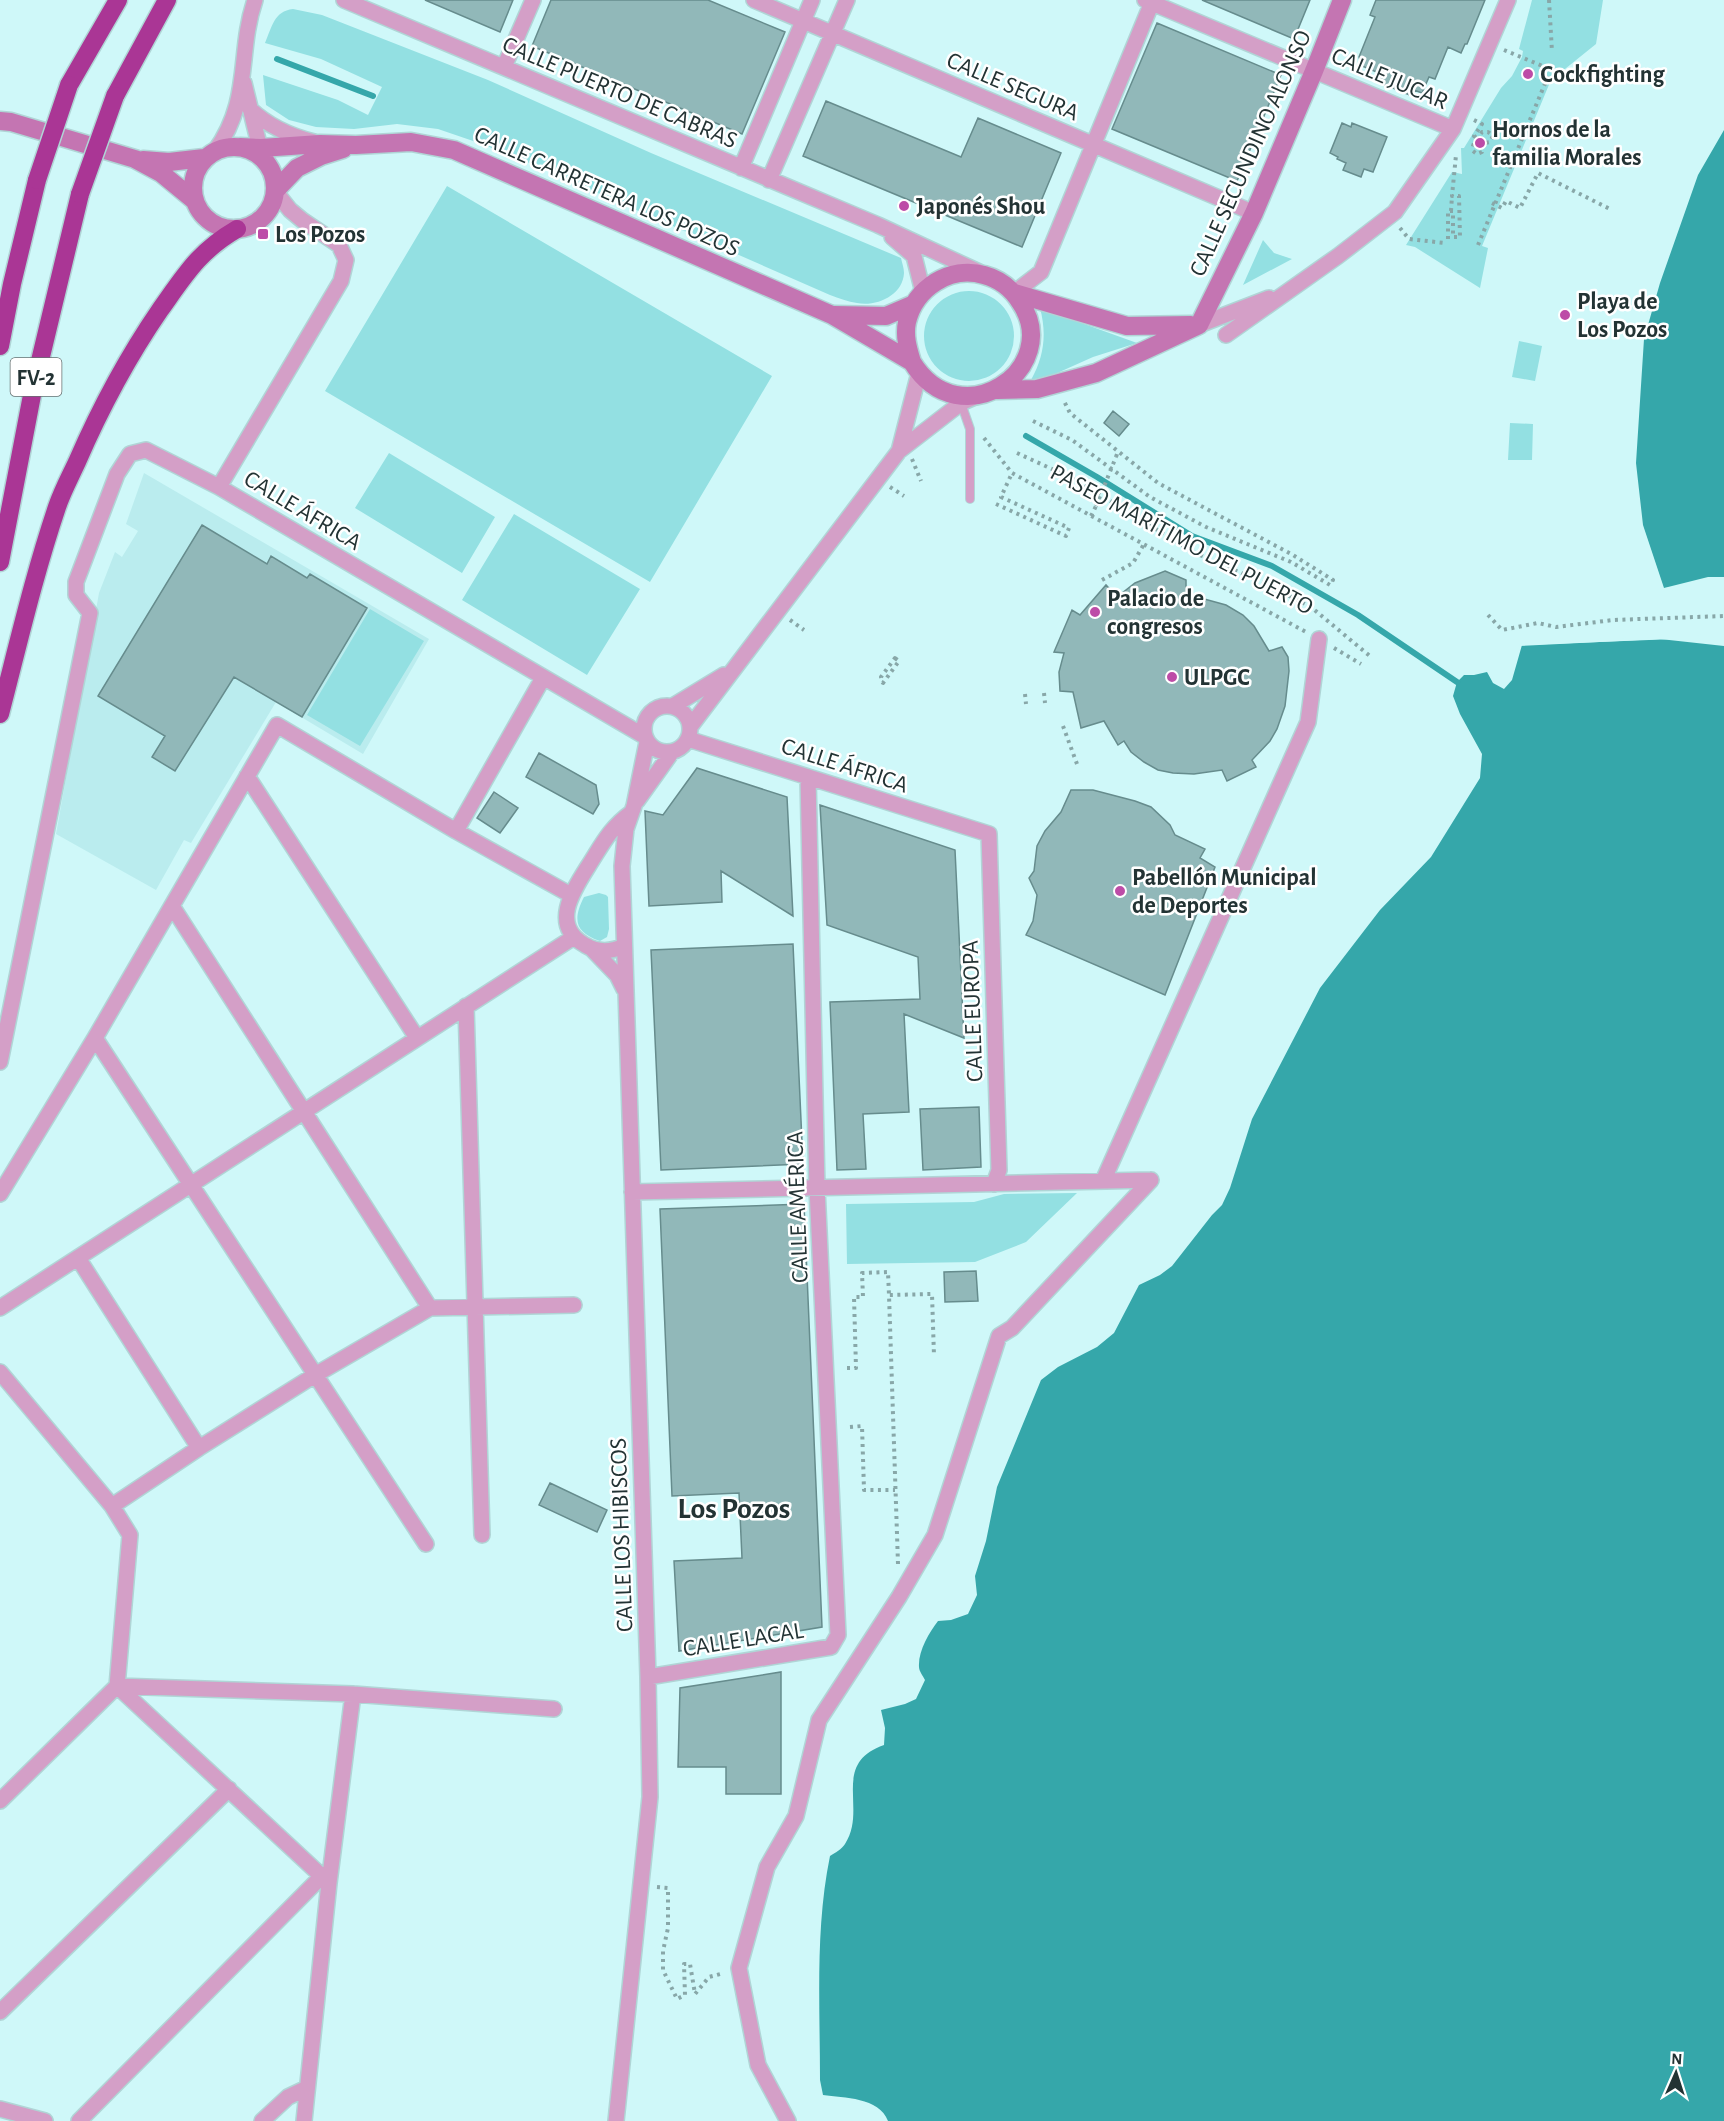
<svg xmlns="http://www.w3.org/2000/svg" width="1724" height="2121" viewBox="0 0 1724 2121" font-family="'Alegreya Sans',sans-serif">
<style>
.built{fill:#baecee}
.green{fill:#93e0e2}
.water{fill:#35a7aa}
.pier{fill:#cff8f9}
.lines{fill:none;stroke-linecap:round;stroke-linejoin:round}
.stream{stroke:#35a7aa;stroke-width:6}
.building{fill:#91b8b9;stroke:#668c8d;stroke-width:1.5}
.lane-casing{stroke:#b0d5d6;stroke-width:10}
.street-casing{stroke:#b0d5d6;stroke-width:18}
.secondary-casing{stroke:#b0d5d6;stroke-width:21}
.highway-casing{stroke:#b0d5d6;stroke-width:21}
.path{stroke:#88a7a8;stroke-width:4;stroke-dasharray:3 4.5;stroke-linecap:butt}
.lane{stroke:#d49fc7;stroke-width:8}
.street{stroke:#d49fc7;stroke-width:15}
.secondary{stroke:#c475b2;stroke-width:18}
.highway{stroke:#aa3695;stroke-width:18}
.highway-bridge-casing{stroke:#b0d5d6;stroke-width:21;stroke-linecap:butt}
.path-bridge{stroke:#88a7a8;stroke-width:4;stroke-dasharray:3 4.5;stroke-linecap:butt}
.highway-bridge{stroke:#aa3695;stroke-width:18}
.poi-dot{fill:#bd4ca7;stroke:#fff;stroke-width:2}
.labels{text-anchor:middle;stroke-width:5;stroke-linejoin:round;paint-order:stroke}
.shield{fill:#fff;stroke:#657071;stroke-width:1.5}
.shield-label{font-size:22px;font-weight:bold;fill:#233334}
.poi-label{font-size:24px;font-weight:bold;fill:#233334;stroke:#fff;text-anchor:start}
.street-label{font-size:24px;fill:#233334;stroke:#fff}
.district-label{font-size:30px;font-weight:bold;fill:#233334;stroke:#fff}
</style>
<rect width="100%" height="100%" fill="#cff8f9"/>
<path class="built" d="M 144,473 L 429,639 L 363,754 L 276,702 L 191,843 L 184,840 L 156,890 L 56,834 L 99,593 L 115,552 L 122,557 L 138,531 L 126,524 Z"/>
<path class="green" d="M 1532,0 L 1603,0 L 1596,44 L 1560,73 L 1553,75 L 1482,246 L 1488,248 L 1480,288 L 1415,247 L 1406,245 L 1452,172 L 1462,174 L 1461,148 L 1464,148 L 1501,88 L 1512,76 L 1522,57 L 1523,51 L 1519,49 Z
M 293,9 L 322,15 L 488,80 L 651,153 L 901,258 C 902,263 904,268 904,273 C 903,295 877,307 857,303 C 848,302 839,298 830,295 L 527,162 L 479,143 L 438,129 L 397,124 L 354,129 L 316,127 L 289,120 L 266,105 L 263,75 L 338,100 L 368,115 L 382,87 L 321,59 L 265,43 C 272,27 274,11 293,9 Z
M 447,186 L 772,376 L 650,582 L 325,391 Z
M 1263,240 L 1274,253 L 1292,259 L 1243,285 Z
M924 336a45 45 0 1 1 90 0a45 45 0 1 1-90 0Z
M 1040,308 L 1137,343 L 1093,357 L 1055,374 L 1031,380 C 1044,357 1047,334 1040,308 Z
M 1519,341 L 1542,346 L 1535,381 L 1512,377 Z
M 1510,423 L 1533,424 L 1532,460 L 1508,460 Z
M 389,453 L 495,517 L 462,573 L 355,508 Z
M 514,514 L 640,589 L 587,675 L 462,600 Z
M 370,609 L 424,641 L 360,746 L 307,715 Z
M 599,893 L 606,895 L 608,897 L 609,929 L 607,937 L 600,941 C 574,932 573,919 584,897 Z
M 1077,1193 L 1026,1242 L 975,1262 L 847,1264 L 846,1204 L 974,1202 L 1004,1194 Z"/>
<path class="water" d="M 1724,130 L 1724,585 L 1664,588 L 1643,525 L 1636,463 L 1644,339 L 1660,283 L 1698,175 Z
M 1724,637 L 1724,2121 L 888,2121 C 879,2097 844,2098 823,2095 L 820,2080 C 820,2005 815,1929 830,1856 C 835,1853 842,1849 845,1844 C 868,1809 830,1764 884,1745 L 885,1728 L 881,1710 L 905,1704 L 916,1699 L 925,1680 C 923,1676 919,1671 919,1667 C 918,1651 929,1633 938,1621 L 951,1620 L 968,1614 L 977,1595 L 975,1576 L 986,1541 L 997,1487 L 1041,1380 L 1058,1367 L 1097,1347 L 1114,1333 L 1139,1285 L 1160,1275 L 1172,1266 L 1212,1215 L 1222,1205 L 1230,1188 L 1252,1119 L 1320,988 L 1380,910 L 1431,857 L 1480,778 L 1482,754 L 1460,714 L 1453,696 L 1457,682 L 1464,675 L 1474,675 L 1487,672 L 1493,683 L 1504,689 L 1512,680 L 1522,645 Z"/>
<path class="pier" d="M 1708,577 L 1724,577 L 1724,588 L 1662,591 L 1664,588 Z
M 1724,634 L 1724,646 L 1660,639 L 1519,646 L 1522,642 Z"/>
<g class="lines">
<path class="stream" d="M 277,59 L 373,96
M 1026,436 L 1097,477 L 1192,536 L 1272,566 L 1358,615 L 1457,682"/>
</g>
<path class="building" d="M 425,0 L 513,0 L 500,32 Z
M 551,0 L 708,0 L 785,32 L 742,134 L 532,46 Z
M 1202,0 L 1310,0 L 1294,39 Z
M 1376,0 L 1485,0 L 1467,44 L 1465,44 L 1461,53 L 1448,47 L 1435,79 L 1429,77 L 1422,93 L 1414,90 L 1412,96 L 1376,81 L 1379,73 L 1362,66 L 1359,57 L 1375,17 L 1370,15 Z
M 1157,23 L 1281,75 L 1237,181 L 1112,129 Z
M 826,101 L 961,157 L 978,118 L 1061,153 L 1022,247 L 803,156 Z
M 1342,123 L 1351,127 L 1352,123 L 1387,137 L 1373,172 L 1364,169 L 1361,177 L 1343,170 L 1346,163 L 1337,159 L 1338,157 L 1330,153 Z
M 1113,411 L 1129,424 L 1119,436 L 1104,423 Z
M 202,525 L 267,564 L 271,556 L 307,578 L 310,574 L 367,608 L 302,717 L 234,677 L 175,771 L 152,757 L 165,736 L 98,696 Z
M 1165,571 L 1186,580 L 1186,594 L 1226,605 L 1243,615 L 1254,626 L 1269,651 L 1282,647 L 1288,657 L 1289,671 L 1285,706 L 1277,729 L 1270,741 L 1252,760 L 1256,767 L 1227,781 L 1222,770 L 1194,774 L 1173,773 L 1158,770 L 1144,762 L 1131,752 L 1124,741 L 1118,745 L 1104,721 L 1081,728 L 1073,692 L 1060,691 L 1059,672 L 1064,653 L 1054,652 L 1072,610 L 1080,615 L 1106,585 L 1117,597 L 1135,583 Z
M 539,753 L 596,785 L 599,804 L 593,814 L 526,777 Z
M 697,768 L 787,797 L 793,916 L 721,871 L 722,902 L 649,906 L 645,811 L 663,815 Z
M 1071,790 L 1093,790 L 1135,801 L 1151,807 L 1170,825 L 1175,835 L 1205,849 L 1200,858 L 1215,867 L 1165,995 L 1026,935 L 1033,921 L 1037,895 L 1029,878 L 1034,871 L 1037,846 L 1045,831 L 1061,812 Z
M 494,792 L 518,808 L 500,833 L 477,818 Z
M 820,805 L 955,850 L 964,1038 L 904,1014 L 909,1112 L 863,1114 L 866,1169 L 837,1170 L 830,1002 L 920,999 L 918,957 L 827,925 Z
M 793,944 L 803,1164 L 661,1170 L 651,950 Z
M 979,1107 L 981,1167 L 923,1170 L 920,1109 Z
M 804,1204 L 822,1627 L 679,1651 L 674,1561 L 742,1558 L 739,1493 L 672,1496 L 660,1209 Z
M 976,1271 L 978,1301 L 945,1302 L 944,1272 Z
M 550,1483 L 607,1510 L 597,1532 L 539,1505 Z
M 781,1672 L 781,1794 L 726,1794 L 726,1767 L 678,1767 L 680,1688 Z"/>
<g class="lines">
<defs>
<path id="lane" d="M 961,403 L 970,429 L 970,499"/>
<path id="street" d="M 344,0 L 878,225 L 979,272
M 754,0 L 1254,213
M 1145,0 L 1453,129
M 504,67 L 533,0
M 244,83 L 258,140 L 269,165
M 250,109 C 268,126 290,136 314,142
M 215,151 C 252,100 237,53 255,0
M 741,168 L 812,0
M 769,180 L 847,0
M 892,237 L 914,256 L 923,292
M 1014,293 L 1041,272 L 1153,0
M 1199,325 L 1269,298
M 1226,335 L 1338,256 L 1395,212 L 1453,129 L 1508,0
M 899,451 L 919,373
M 219,487 L 341,281 L 346,260 L 339,245 L 302,220 L 290,210 L 275,191
M644 729a23 23 0 1 1 46 0a23 23 0 1 1-46 0Z
M 673,706 L 724,675
M 690,727 L 899,451 L 961,403 L 977,396
M 688,739 L 989,834 L 999,1170 L 994,1184
M 247,776 L 417,1038
M 637,801 L 672,752
M 456,831 L 543,678
M 172,906 L 430,1308
M 624,946 C 611,952 598,953 585,945 C 549,925 574,889 589,865 C 603,843 610,828 632,812
M 592,949 L 617,975 L 624,989
M 466,1006 L 482,1535
M 95,1038 L 426,1544
M 0,1062 L 90,613 L 76,595 L 76,582 L 117,474 L 130,454 L 146,450 L 219,487 L 644,736
M 1103,1181 L 1308,722 L 1319,639
M 632,1192 L 1151,1180
M 0,1194 L 95,1038 L 277,725 L 456,831 L 571,895
M 78,1258 L 199,1448
M 0,1308 L 574,937
M 0,1372 L 112,1506 L 130,1535 L 117,1686 L 0,1801
M 112,1506 L 199,1448 L 315,1375 L 430,1308 L 574,1305
M 648,1677 L 831,1647 L 838,1635 L 817,1188 L 808,777
M 117,1686 L 353,1694 L 554,1709
M 117,1686 L 328,1882
M 0,2012 L 229,1789
M 0,2109 L 45,2121
M 79,2121 L 322,1876
M 262,2121 L 288,2097 L 307,2088
M 304,2121 L 329,1883 L 353,1694
M 616,2121 L 650,1797 L 648,1677 L 622,866 L 626,829 L 634,806 L 647,742
M 788,2121 L 758,2065 L 739,1968 L 767,1867 L 796,1816 L 819,1720 L 899,1597 L 935,1535 L 999,1336 L 1012,1328 L 1151,1180"/>
<path id="secondary" d="M 0,121 L 11,122 L 135,159 L 161,173 L 195,201
M193 188a41 41 0 1 1 82 0a41 41 0 1 1-82 0Z
M 240,147 L 261,148 L 320,144 L 356,145 L 411,142 L 454,150 L 832,315 L 912,362 C 960,440 1065,368 1020,302 C 1012,289 999,279 984,275 C 950,265 915,288 907,322 C 904,336 908,349 912,362
M 143,160 L 169,162 L 204,158
M 275,191 L 297,168 L 321,156 L 343,149
M 1014,293 L 1127,326 L 1191,325
M 834,315 L 886,316 L 914,304
M 1199,325 L 1254,213 L 1314,71 L 1342,0
M 997,390 L 1037,389 L 1096,373 L 1199,325"/>
<path id="highway" d="M 69,85 L 118,0
M 115,96 L 167,0
M 0,346 L 12,284 L 37,180
M 0,562 L 33,390 L 80,194
M 0,714 C 18,645 34,575 57,507 C 62,492 70,477 77,462 C 100,409 127,358 160,310 C 185,275 199,251 237,229"/>
</defs>
<use href="#lane" class="lane-casing"/>
<use href="#street" class="street-casing"/>
<use href="#secondary" class="secondary-casing"/>
<use href="#highway" class="highway-casing"/>
<path class="path" d="M 1549,0 L 1552,52
M 1504,50 L 1545,67
M 1474,120 L 1482,124 L 1474,136 L 1484,143 L 1490,142 L 1493,136 L 1488,132 L 1482,132 C 1478,138 1471,144 1473,151 L 1477,154 L 1482,152 L 1484,143
M 1492,203 L 1502,208 L 1506,201 L 1520,208 L 1538,173 L 1610,209
M 1451,211 L 1452,196
M 1400,228 L 1409,239 L 1445,243
M 1448,239 L 1448,211 L 1453,211 L 1453,237 L 1460,237 L 1459,196 L 1452,196 L 1456,155
M 1478,245 L 1549,74
M 1033,421 L 1072,440 L 1150,497 L 1206,527 L 1291,562 L 1330,585 L 1333,580 L 1293,555 L 1158,483 L 1070,413 L 1063,399
M 984,438 L 1012,473 L 1306,632
M 1017,453 L 1078,481 L 1193,552 L 1262,582 L 1311,607 L 1371,657
M 1116,457 L 1118,451
M 912,459 L 921,481
M 890,487 L 904,496
M 996,504 L 1066,536 L 1069,528 L 1001,497 L 1012,473
M 1091,516 L 1096,506
M 1102,580 L 1133,563 L 1144,544
M 1488,615 L 1502,630 L 1538,623 L 1556,627 L 1613,620 L 1724,616
M 790,620 L 804,630
M 1334,648 L 1361,664
M 895,658 L 899,661 L 883,683 L 881,677 Z
M 1044,693 L 1045,703
M 1025,694 L 1026,704
M 1063,726 L 1077,764
M 847,1368 L 856,1368 L 854,1297 L 863,1297 L 862,1273 L 888,1272 L 889,1295
M 850,1427 L 862,1426 L 864,1490 L 895,1490
M 898,1564 L 889,1295 L 932,1294 L 934,1356
M 657,1887 L 668,1888 L 668,1928 L 663,1951 L 663,1970 L 677,1999 L 685,1995 L 684,1964 L 690,1964 L 695,1994 L 709,1977 L 724,1973"/>
<use href="#lane" class="lane"/>
<use href="#street" class="street"/>
<use href="#secondary" class="secondary"/>
<use href="#highway" class="highway"/>
<defs>
<path id="highway-bridge" d="M 37,180 L 69,85
M 80,194 L 115,96"/>
</defs>
<use href="#highway-bridge" class="highway-bridge-casing"/>
<path class="path-bridge" d="M 1096,506 L 1116,457"/>
<use href="#highway-bridge" class="highway-bridge"/>
</g>
<g class="poi-dot">
<circle cx="1528" cy="74" r="6"/>
<circle cx="1480" cy="143" r="6"/>
<circle cx="904" cy="206" r="6"/>
<rect x="257" y="228" width="12" height="12" rx="3"/>
<circle cx="1565" cy="315" r="6"/>
<circle cx="1095" cy="612" r="6"/>
<circle cx="1172" cy="677" r="6"/>
<circle cx="1120" cy="891" r="6"/>
</g>
<g class="labels">
<rect class="shield" x="10.5" y="358" width="51" height="38" rx="4.5"/>
<g class="shield-label">
<text x="36" y="385">FV-2</text>
</g>
<g class="poi-label">
<text x="1540" y="82">Сockfighting</text>
<text x="1492" y="137">Hornos de la<tspan x="1492" dy="28">familia Morales</tspan></text>
<text x="916" y="214">Japonés Shou</text>
<text x="275" y="242">Los Pozos</text>
<text x="1577" y="309">Playa de<tspan x="1577" dy="28">Los Pozos</tspan></text>
<text x="1107" y="606">Palacio de<tspan x="1107" dy="28">congresos</tspan></text>
<text x="1184" y="685">ULPGC</text>
<text x="1132" y="885">Pabellón Municipal<tspan x="1132" dy="28">de Deportes</tspan></text>
</g>
<g class="street-label">
<text transform="translate(1390 78) rotate(23)" y="8">CALLE JUCAR</text>
<text transform="translate(1013 86) rotate(23)" y="8">CALLE SEGURA</text>
<text transform="translate(620 92) rotate(23)" y="8">CALLE PUERTO DE CABRAS</text>
<text transform="translate(1250 153) rotate(-66)" y="8">CALLE SECUNDINO ALONSO</text>
<text transform="translate(607 191) rotate(24)" y="8">CALLE CARRETERA LOS POZOS</text>
<text transform="translate(303 510) rotate(31)" y="8">CALLE ÁFRICA</text>
<text transform="translate(1182 539) rotate(28)" y="8">PASEO MARÍTIMO DEL PUERTO</text>
<text transform="translate(845 765) rotate(18)" y="8">CALLE ÁFRICA</text>
<text transform="translate(972 1011) rotate(-92)" y="8">CALLE EUROPA</text>
<text transform="translate(797 1207) rotate(-92)" y="8">CALLE AMÉRICA</text>
<text transform="translate(621 1535) rotate(-92)" y="8">CALLE LOS HIBISCOS</text>
<text transform="translate(743 1639) rotate(-9)" y="8">CALLE LACAL</text>
</g>
<g class="district-label">
<text x="734" y="1518">Los Pozos</text>
</g>
</g>
<g transform="translate(1676 2073) rotate(3)" stroke="#ffffff" stroke-width="4.5" paint-order="stroke">
<path d="M0-4.5L10 22L0 15L-10 22Z" fill="#233334"/>
<text y="-9" font-size="16" font-weight="bold" text-anchor="middle" fill="#233334">N</text>
</g>
</svg>
